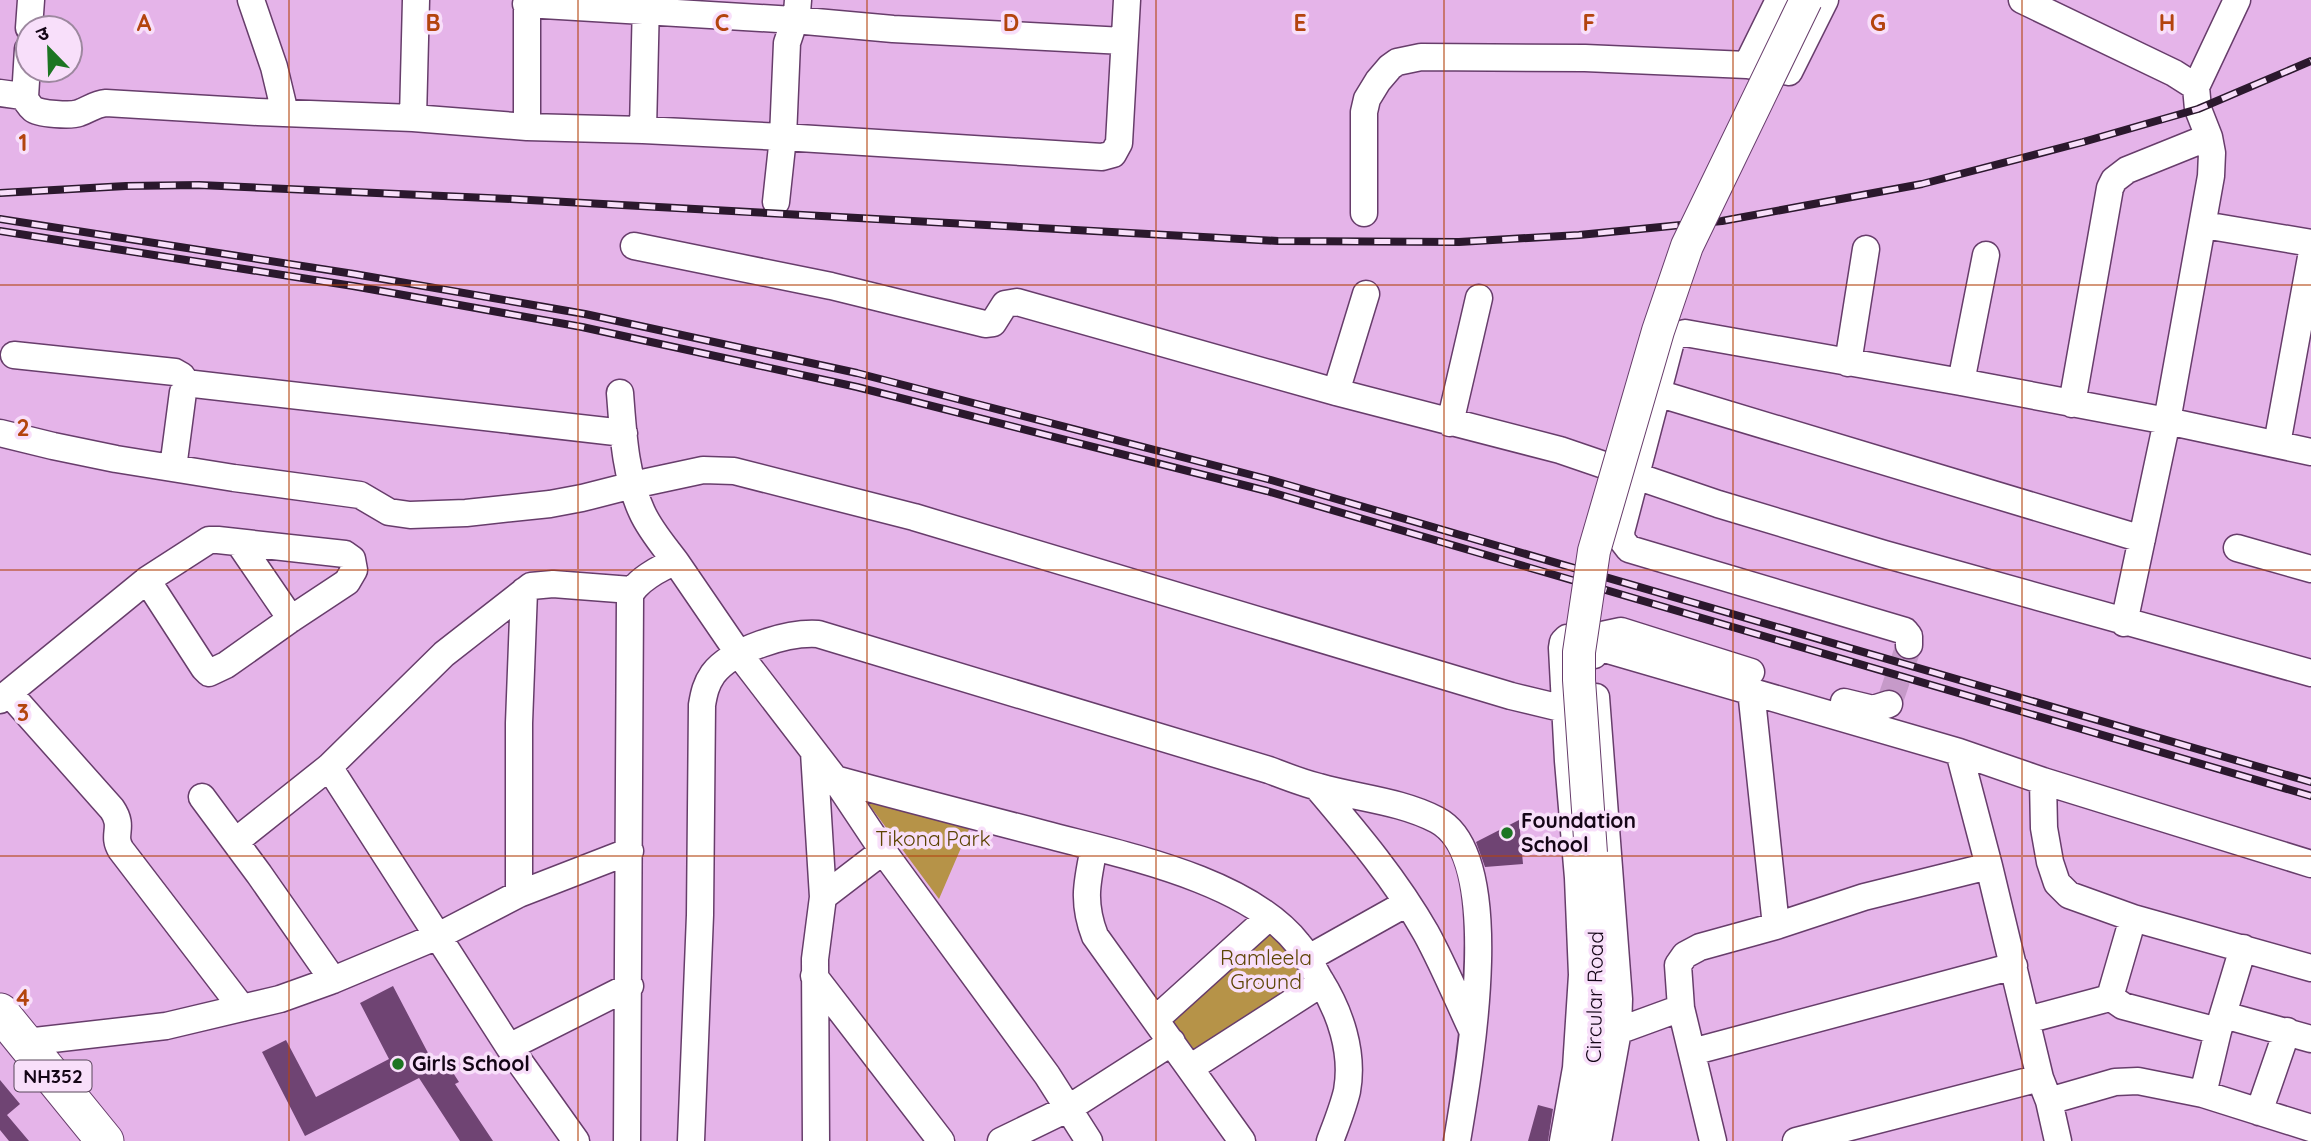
<svg xmlns="http://www.w3.org/2000/svg" width="2311" height="1141" viewBox="0 0 2311 1141" font-family="Quicksand,'Noto Sans Devanagari',sans-serif">
<style>
.green{fill:#b69348}
.building{fill:#6f4473}
.lines{fill:none;stroke-linecap:round;stroke-linejoin:round}
.minor-tunnel{stroke:#c69ac9;stroke-width:26;stroke-dasharray:26 13;stroke-linecap:butt}
.minor-casing{stroke:#673d6b;stroke-width:29}
.major-casing{stroke:#673d6b;stroke-width:34}
.highway-casing{stroke:#673d6b;stroke-width:39}
.minor{stroke:#fff;stroke-width:26}
.major{stroke:#fff;stroke-width:32}
.highway{stroke:#fff;stroke-width:37}
.rail-casing{stroke:#2b182d;stroke-width:8}
.rail{stroke:#f8dffa;stroke-width:5;stroke-dasharray:16;stroke-linecap:butt}
.major-bridge-casing{stroke:#673d6b;stroke-width:34;stroke-linecap:butt}
.major-bridge{stroke:#fff;stroke-width:32}
.grid{fill:none;stroke:#b3440e;stroke-width:2;stroke-opacity:0.55}
.poi-dot{fill:#1c7522;stroke:#f8dffa;stroke-width:2.5}
.labels{text-anchor:middle;stroke-width:7;stroke-linejoin:round;paint-order:stroke}
.shield{fill:#f8dffa;stroke:#58465a;stroke-width:2}
.shield-label{font-size:19px;font-weight:bold;fill:#140516}
.poi-label{font-size:21px;font-weight:bold;fill:#140516;stroke:#f8dffa;text-anchor:start}
.park-label{font-size:21px;fill:#5c4303;stroke:#f8dffa}
.street-label{font-size:21px;fill:#140516;stroke:#f8dffa}
.grid-label{font-size:23px;text-anchor:middle;font-weight:bold;fill:#b3440e;stroke:#f8dffa;stroke-width:7;stroke-linejoin:round;paint-order:stroke}
</style>
<rect width="100%" height="100%" fill="#e5b4e9"/>
<path class="green" d="M 856,787 L 973,820 L 939,899 Z
M 1270,920 L 1315,980 L 1191,1062 L 1161,1020 Z"/>
<path class="building" d="M 1519,820 L 1523,864 L 1485,867 L 1476,842 Z
M 393,986 L 438,1072 L 448,1065 L 459,1082 L 455,1084 L 493,1141 L 460,1141 L 419,1078 L 305,1136 L 262,1052 L 286,1040 L 316,1097 L 389,1059 L 360,1003 Z
M 0,1080 L 20,1104 L 7,1115 L 29,1141 L 9,1141 L 0,1130 Z
M 1538,1105 L 1553,1109 L 1548,1141 L 1528,1141 Z"/>
<g class="lines">
<path class="minor-tunnel" d="M 1889,704 L 1909,645"/>
<defs>
<path id="minor" d="M 251,0 L 274,67 L 285,113
M 527,0 L 527,127
M 2022,0 L 2174,73 L 2196,87
M 526,4 L 794,20 L 893,29 L 1124,41
M 29,28 L 31,0
M 1747,65 L 1779,0
M 0,93 L 22,96 C 27,100 28,105 33,109 C 39,114 71,116 79,113 C 88,110 95,104 106,103 L 258,112 L 413,118 L 527,127 L 643,130 L 783,137 L 1102,157 L 1113,154 L 1119,143 L 1127,0
M 25,97 L 28,49
M 413,118 L 416,0
M 643,130 L 646,0
M 776,202 L 783,137 L 787,43 L 797,13 L 798,0
M 1364,213 L 1364,112 L 1367,99 L 1378,81 L 1390,67 L 1397,62 L 1421,57 L 1585,58 L 1747,65 L 1789,72 L 1825,0
M 2204,225 L 2311,243
M 634,246 L 831,286 L 985,324 L 993,323 L 1005,304 L 1017,302 L 1336,392 L 1560,450 L 1718,504 L 1884,554 L 2311,673
M 14,355 L 175,372 L 182,376 L 187,387
M 1848,363 L 1866,249
M 1961,382 L 1986,255
M 1336,392 L 1366,294
M 620,393 C 623,431 625,476 642,512 C 650,530 664,546 676,562
M 1657,393 L 2142,539
M 2072,404 L 2110,188 L 2114,180 L 2127,170 L 2209,137
M 1450,423 L 1479,298
M 0,433 L 53,446 L 116,459 L 234,478 L 360,495 L 389,512 L 410,515 L 466,513 L 550,504 L 582,498 L 633,485 L 703,470 L 734,471 L 914,517 L 1511,696 L 1565,709
M 2277,444 L 2311,257
M 173,468 L 183,392 L 187,387 L 194,384 L 624,433
M 239,543 L 291,619
M 2237,548 L 2311,569
M 2124,623 L 2167,421 L 2211,176 L 2212,153 L 2209,137 L 2198,109 L 2196,87 L 2237,0
M 1909,645 L 1909,636 L 1905,631 L 1629,549 L 1622,540 L 1621,532 L 1671,341 L 1677,335 L 1685,333 L 1961,382 L 2167,421 L 2311,452
M 1594,655 L 1594,645 L 1602,635 L 1621,631 L 1751,672
M 1751,690 L 1776,926
M 9,693 L 112,809 C 125,828 111,834 121,850 L 242,1008
M 1596,697 L 1619,999 L 1618,1031 L 1598,1141
M 0,700 L 147,580 L 209,540 L 218,540 L 345,554 L 352,559 L 354,570 L 347,582 L 291,619 L 226,665 L 209,673 L 204,668 L 147,580
M 1844,702 L 1873,709 L 1889,704
M 814,752 L 823,897 L 815,959 L 816,1141
M 1959,752 L 1989,866 L 2040,1078 L 2049,1101 L 2058,1141
M 329,767 L 509,1047 L 576,1141
M 835,779 C 904,798 974,816 1044,834 C 1122,855 1247,879 1298,944 C 1307,954 1313,968 1320,980 C 1340,1012 1354,1052 1347,1091 C 1343,1108 1336,1125 1330,1141
M 2043,781 L 2044,828 L 2050,862 L 2057,883 L 2069,895 L 2133,918 L 2311,968
M 1317,787 C 1356,833 1396,880 1426,933 C 1443,964 1457,998 1472,1030
M 202,797 L 259,874 L 333,980
M 236,841 L 329,767 L 444,654 L 531,586 L 553,584 L 631,590
M 1094,848 C 1087,882 1082,902 1095,936 L 1242,1141
M 519,894 L 519,723 L 524,591
M 823,897 L 883,851
M 1307,959 L 1407,903
M 814,976 L 941,1141
M 2110,997 L 2123,1006 L 2218,1031
M 2224,1015 L 2311,1039
M 1156,1019 L 1269,917
M 2027,1020 L 2102,1000 L 2110,997 L 2133,918
M 1618,1031 L 1681,1008
M 26,1042 L 166,1026 L 280,999 L 333,980 L 438,936 L 519,894 L 630,851
M 509,1047 L 630,986
M 1692,1052 L 2014,966
M 1190,1068 L 1322,983
M 2203,1094 L 2218,1031 L 2243,948
M 2049,1101 L 2115,1082 L 2138,1081 L 2203,1094 L 2311,1128
M 2259,1112 L 2287,1031
M 627,1141 L 630,598 C 631,583 663,566 676,562 L 739,654 L 835,779 L 883,851 L 1047,1075 L 1089,1141
M 691,1141 L 700,915 L 702,705 C 704,693 706,684 713,674 C 732,649 788,632 818,634 L 1269,770 C 1285,776 1302,783 1319,787 C 1357,798 1401,801 1437,820 C 1508,857 1468,1075 1457,1141
M 1001,1141 L 1069,1108 L 1172,1042
M 1563,1141 L 1576,1068 L 1582,975 L 1578,878 L 1568,761 L 1562,648 L 1563,642 L 1567,638 L 1959,752 L 2043,781 L 2311,864
M 1713,1141 L 1681,1008 L 1678,965 L 1685,955 L 1700,947 L 1776,926 L 1864,897 L 1989,866
M 1796,1141 L 2040,1078"/>
<path id="major" d="M 1582,1141 C 1591,1095 1598,1049 1599,1003 C 1601,953 1595,903 1591,853"/>
<path id="highway" d="M 0,1012 L 105,1141"/>
</defs>
<use href="#minor" class="minor-casing"/>
<use href="#major" class="major-casing"/>
<use href="#highway" class="highway-casing"/>
<use href="#minor" class="minor"/>
<use href="#major" class="major"/>
<use href="#highway" class="highway"/>
<defs>
<path id="rail" d="M 0,193 L 126,186 L 199,185 L 511,199 L 1278,241 L 1459,242 L 1579,235 L 1722,221 L 1922,184 L 2083,142 L 2198,109 L 2311,61
M 0,219 L 354,274 L 585,314 L 857,373 L 1271,480 L 2311,782
M 0,231 L 353,286 L 582,327 L 857,387 L 1267,491 L 2311,796"/>
</defs>
<use href="#rail" class="rail-casing"/>
<use href="#rail" class="rail"/>
<defs>
<path id="major-bridge" d="M 1591,853 L 1579,680 L 1579,652 L 1594,551 L 1658,331 L 1687,246 L 1806,0"/>
</defs>
<use href="#major-bridge" class="major-bridge-casing"/>
<use href="#major-bridge" class="major-bridge"/>
</g>
<path class="grid" d="M 289,0 L 289,1141M 578,0 L 578,1141M 867,0 L 867,1141M 1156,0 L 1156,1141M 1444,0 L 1444,1141M 1733,0 L 1733,1141M 2022,0 L 2022,1141M 0,285 L 2311,285M 0,570 L 2311,570M 0,856 L 2311,856"/>
<g class="poi-dot">
<circle cx="1507" cy="833" r="7"/>
<circle cx="398" cy="1064" r="7"/>
</g>
<g class="labels">
<rect class="shield" x="14.5" y="1060.5" width="77" height="31" rx="5"/>
<g class="shield-label">
<text x="53" y="1083">NH352</text>
</g>
<g class="poi-label">
<text x="1521" y="828">Foundation<tspan x="1521" dy="24">School</tspan></text>
<text x="412" y="1071">Girls School</text>
</g>
<g class="park-label">
<text x="933" y="846">Tikona Park</text>
<text x="1266" y="965">Ramleela<tspan x="1266" dy="24">Ground</tspan></text>
</g>
<g class="street-label">
<text transform="translate(1595 997) rotate(-89)" y="7">Circular Road</text>
</g>
</g>
<g class="grid-label">
<text x="144" y="31">A</text>
<text x="433" y="31">B</text>
<text x="722" y="31">C</text>
<text x="1011" y="31">D</text>
<text x="1300" y="31">E</text>
<text x="1589" y="31">F</text>
<text x="1878" y="31">G</text>
<text x="2167" y="31">H</text>
<text x="23" y="151">1</text>
<text x="23" y="436">2</text>
<text x="23" y="721">3</text>
<text x="23" y="1006">4</text>
</g>
<g transform="translate(49 49) rotate(337)"><circle r="33" fill="#f8dffa" stroke="#9d889f" stroke-width="2"/>
<path d="M0-5L12 26L0 18L-12 26Z" fill="#1c7522"/>
<text y="-10" font-size="19" font-weight="bold" text-anchor="middle" fill="#140516">उ</text>
</g>
</svg>
